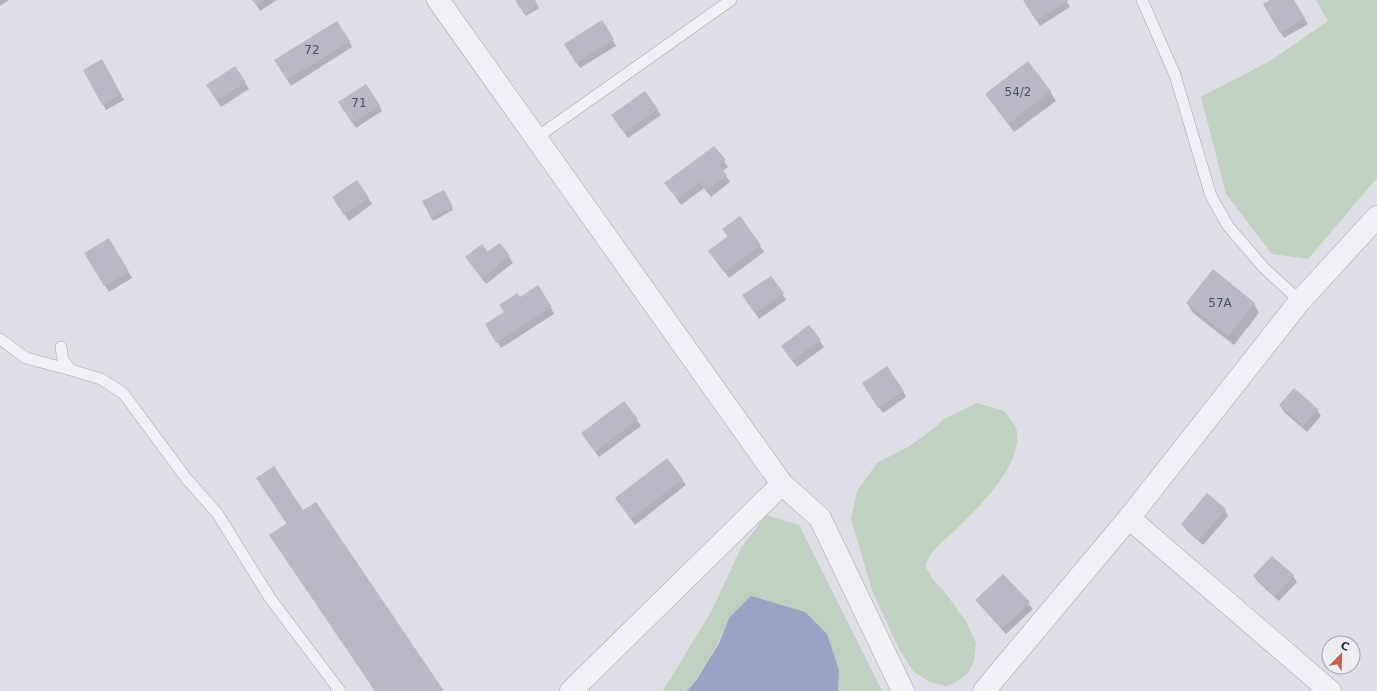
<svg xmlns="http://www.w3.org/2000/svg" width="1377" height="691" viewBox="0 0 1377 691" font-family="'DejaVu Sans',sans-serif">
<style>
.green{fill:#bfcfc0}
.water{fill:#9ba2c3}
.shadow{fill:#0003}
.building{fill:#b8b9c5}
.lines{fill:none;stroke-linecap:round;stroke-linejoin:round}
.lane-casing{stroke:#a3a4af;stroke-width:12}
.street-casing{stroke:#a3a4af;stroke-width:23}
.lane{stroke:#f0f0f5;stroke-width:11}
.street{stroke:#f0f0f5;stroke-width:22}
.labels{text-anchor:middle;stroke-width:4;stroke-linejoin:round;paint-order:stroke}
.number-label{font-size:12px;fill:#4c4d5e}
</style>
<rect width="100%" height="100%" fill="#dddee6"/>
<path class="green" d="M 1316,0 L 1377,0 L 1377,178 L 1308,259 L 1272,254 L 1226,194 L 1201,97 L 1270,61 L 1328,21 Z
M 977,403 L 1004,411 C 1008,416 1016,425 1017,432 C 1021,469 976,509 952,533 C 941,543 930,552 925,566 L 934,581 L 946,594 L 965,620 L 976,643 L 974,661 L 968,673 L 956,682 L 946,686 L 930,682 L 914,672 L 899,649 L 872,590 L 851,519 L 857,491 L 877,463 L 908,447 L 933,429 L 944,419 Z
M 766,515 L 799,525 L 882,691 L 838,691 L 839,670 L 729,618 C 718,644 705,669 687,691 L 663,691 L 712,610 L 741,548 Z"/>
<path class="water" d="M 751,596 L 805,612 L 827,634 L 839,670 L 838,691 L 687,691 L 697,679 L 719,643 L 729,618 Z"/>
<path class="shadow" d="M 0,0 L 9,0 L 0,6 Z
M 253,0 L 277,0 L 260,11 Z
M 516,0 L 534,0 L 539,8 L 526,16 Z
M 1024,0 L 1066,0 L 1070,7 L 1040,26 Z
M 1272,0 L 1293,0 L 1308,24 L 1284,38 L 1264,5 Z
M 602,22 L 616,46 L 580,68 L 569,51 Z
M 349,41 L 352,47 L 291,86 L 279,67 Z
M 102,61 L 124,100 L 106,110 L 84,71 Z
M 235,67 L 249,89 L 221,107 L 211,91 Z
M 1050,91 L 1056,101 L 1014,132 L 987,94 Z
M 379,105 L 382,111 L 356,128 L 343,108 Z
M 657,109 L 661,115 L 628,138 L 616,121 Z
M 714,147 L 728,167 L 723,171 L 730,182 L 711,197 L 704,188 L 681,205 L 666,183 Z
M 357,181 L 372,204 L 349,221 L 337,203 Z
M 444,191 L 453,210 L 433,221 L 423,202 Z
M 740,217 L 764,252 L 729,278 L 713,257 L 728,237 L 724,229 Z
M 109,240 L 132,278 L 109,292 L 86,253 Z
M 499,244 L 513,263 L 486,284 L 470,263 Z
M 771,277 L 786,300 L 759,319 L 747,302 Z
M 520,298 L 551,308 L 554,314 L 501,348 L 490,331 Z
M 1187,303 L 1254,303 L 1259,313 L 1234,345 L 1193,313 Z
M 809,326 L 824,347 L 797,367 L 786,352 Z
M 867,389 L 903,391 L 906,397 L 883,413 Z
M 624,402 L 641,426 L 599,457 L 582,434 Z
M 1280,405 L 1317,410 L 1321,416 L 1307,432 L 1284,412 Z
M 257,479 L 303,512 L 443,691 L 375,691 L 270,535 L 287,524 Z
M 682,479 L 686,485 L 635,525 L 616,499 Z
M 1225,510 L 1228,516 L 1203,545 L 1186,530 L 1182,524 Z
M 1003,575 L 1033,609 L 1006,634 L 976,600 Z
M 1254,576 L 1293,576 L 1297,582 L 1279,601 L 1258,582 Z"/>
<path class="building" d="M 252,0 L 264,0 L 256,5 Z
M 515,0 L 535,0 L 538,5 L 524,14 Z
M 1023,0 L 1069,0 L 1036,21 Z
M 1270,0 L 1294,0 L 1305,18 L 1280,33 L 1263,4 Z
M 602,20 L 614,39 L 576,63 L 564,44 Z
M 337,21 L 350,41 L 287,80 L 274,60 Z
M 102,59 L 121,94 L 102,105 L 83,70 Z
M 1028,61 L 1051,91 L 1008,124 L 985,94 Z
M 235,66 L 246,82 L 217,101 L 206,85 Z
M 366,84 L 380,105 L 352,123 L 338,102 Z
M 645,91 L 658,109 L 624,133 L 611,115 Z
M 714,146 L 726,160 L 719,165 L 727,175 L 707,191 L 700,182 L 677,199 L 664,183 Z
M 357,180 L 369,198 L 344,215 L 332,197 Z
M 444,190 L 453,207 L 431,218 L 422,201 Z
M 740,216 L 761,245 L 724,272 L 708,251 L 728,236 L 722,229 Z
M 109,238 L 129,272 L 104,286 L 84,253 Z
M 500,243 L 510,256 L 482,278 L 465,257 L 482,244 L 488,252 Z
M 1213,269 L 1255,303 L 1228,336 L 1186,303 Z
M 771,276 L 784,293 L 755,313 L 742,295 Z
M 538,285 L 552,307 L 496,343 L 485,324 L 504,312 L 499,305 L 517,293 L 520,297 Z
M 809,325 L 821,340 L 792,361 L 781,346 Z
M 887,366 L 904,391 L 878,408 L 862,383 Z
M 1294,388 L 1318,409 L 1303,426 L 1279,405 Z
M 624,401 L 638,419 L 595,452 L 581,433 Z
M 667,458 L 683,479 L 631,519 L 615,498 Z
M 274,466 L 303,510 L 316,502 L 444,691 L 375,691 L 269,535 L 287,523 L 256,478 Z
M 1207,493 L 1226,509 L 1199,540 L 1181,524 Z
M 1272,556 L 1294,575 L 1275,596 L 1253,576 Z
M 1003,574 L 1030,602 L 1002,629 L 975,600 Z"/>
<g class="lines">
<defs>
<path id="lane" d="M 1142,0 L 1175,75 L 1211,196 L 1228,226 L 1264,268 L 1300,301
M 536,138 L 731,0
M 0,339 L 26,358 L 71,370
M 61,347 L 63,360 L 71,370 L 101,379 L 123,393 L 186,478 L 217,513 L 270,598 L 340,691"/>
<path id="street" d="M 438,0 L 782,484 L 820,518 L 903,691
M 1129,518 L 1330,691
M 571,691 L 782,484
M 984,691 L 1129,518 L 1300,301 L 1377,217"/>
</defs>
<use href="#lane" class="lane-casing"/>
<use href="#street" class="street-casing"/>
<use href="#lane" class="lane"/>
<use href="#street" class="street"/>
</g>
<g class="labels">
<g class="number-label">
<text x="312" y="54">72</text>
<text x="1018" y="96">54/2</text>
<text x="359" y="107">71</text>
<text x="1220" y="307">57А</text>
</g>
</g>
<g transform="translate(1341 655) rotate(23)"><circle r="19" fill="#ededf4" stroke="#9e9faa"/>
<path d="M0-3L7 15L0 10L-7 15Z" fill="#c25e4b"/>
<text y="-6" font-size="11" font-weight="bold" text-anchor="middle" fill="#28293b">С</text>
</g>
</svg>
